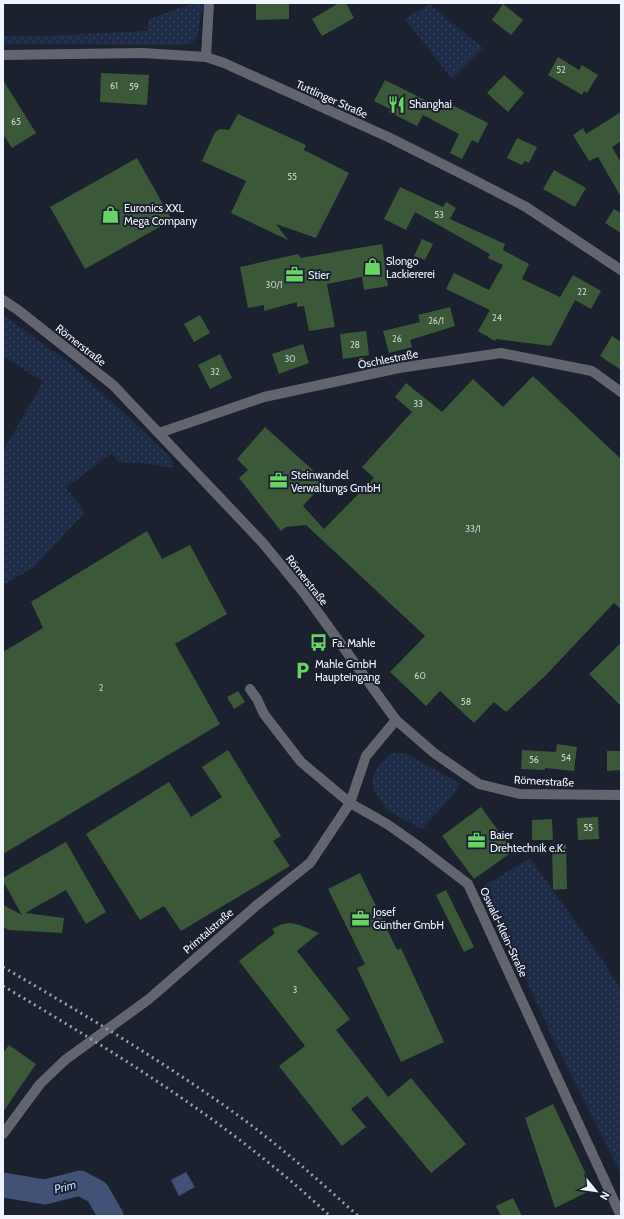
<svg xmlns="http://www.w3.org/2000/svg" width="624" height="1219" viewBox="0 0 624 1219" font-family="Cabin,sans-serif">
<style>
.grass{fill:url(#grass-dots)}
.water{fill:#415276}
.lines{fill:none;stroke-linecap:round;stroke-linejoin:round}
.river{stroke:#415276;stroke-width:25}
.building{fill:#3b5939}
.minor{stroke:#62656d;stroke-width:10}
.tertiary{stroke:#62656d;stroke-width:10}
.rail{stroke:#989da8;stroke-width:3;stroke-dasharray:2 4;stroke-linecap:butt}
.labels{text-anchor:middle;stroke-width:4;stroke-linejoin:round;paint-order:stroke}
.number-label{font-size:9px;fill:#c2cdcc}
.street-label{font-size:11px;fill:#eff4fd;stroke:#1b212f}
.poi-label{font-size:11px;fill:#eff4fd;stroke:#1b212f;text-anchor:start}
.water-label{font-size:12px;font-style:italic;fill:#c3d5fb;stroke:#1b212f}
</style>
<defs>
<pattern id="grass-dots" width="8" height="8" patternUnits="userSpaceOnUse"><rect width="8" height="8" fill="#1f2c48"/><path d="M2 2h.1M6 6h.1" fill="none" stroke="#35415a" stroke-width="1.8" stroke-linecap="round"/></pattern>
</defs>
<rect width="100%" height="100%" fill="#1b212f"/>
<path class="grass" d="M 193,3 L 198,3 L 203,5 L 197,37 L 191,44 L 176,45 L 3,44 L 3,36 L 43,36 L 147,31 L 149,19 Z
M 429,4 L 483,48 L 452,79 L 405,19 Z
M 3,315 L 67,361 L 123,412 L 170,457 L 174,468 L 140,463 L 118,462 L 112,453 L 66,488 L 85,512 L 34,567 L 3,585 L 3,451 L 43,382 L 3,356 Z
M 391,753 L 407,754 L 459,783 L 456,792 L 422,829 L 388,811 L 374,790 L 372,779 L 378,766 Z
M 530,858 L 599,955 L 621,990 L 621,1174 L 549,1030 L 484,886 Z"/>
<path class="water" d="M 186,1172 L 195,1187 L 179,1196 L 171,1180 Z"/>
<g class="lines">
<path class="river" d="M 3,1185 L 45,1192 L 80,1183 L 97,1192 L 111,1216"/>
</g>
<path class="building" d="M 339,3 L 346,3 L 354,18 L 322,36 L 312,19 Z
M 256,4 L 289,4 L 289,19 L 256,20 Z
M 503,4 L 523,20 L 511,35 L 492,20 Z
M 558,57 L 579,70 L 582,65 L 598,75 L 587,93 L 584,91 L 582,95 L 548,75 Z
M 101,73 L 149,75 L 147,105 L 100,102 Z
M 504,75 L 524,93 L 508,112 L 487,93 Z
M 3,80 L 36,133 L 12,148 L 3,134 Z
M 385,80 L 443,109 L 446,102 L 488,123 L 478,143 L 472,140 L 462,159 L 450,153 L 459,134 L 423,115 L 417,126 L 389,112 L 390,109 L 374,101 Z
M 621,112 L 621,141 L 612,147 L 621,163 L 621,197 L 598,157 L 589,161 L 573,135 L 583,128 L 586,134 Z
M 238,114 L 306,145 L 304,150 L 349,173 L 316,238 L 276,224 L 288,240 L 231,213 L 246,181 L 202,161 L 215,132 L 220,129 L 229,130 Z
M 517,138 L 537,147 L 529,163 L 525,161 L 522,165 L 507,158 Z
M 137,158 L 172,220 L 85,269 L 50,207 Z
M 554,170 L 586,188 L 575,207 L 543,189 Z
M 400,187 L 443,207 L 446,202 L 456,208 L 450,219 L 505,244 L 503,250 L 529,264 L 522,279 L 560,297 L 573,275 L 601,291 L 591,309 L 575,300 L 551,346 L 496,339 L 495,341 L 478,331 L 490,310 L 446,289 L 454,273 L 489,290 L 503,265 L 488,258 L 490,254 L 415,212 L 406,230 L 384,219 Z
M 614,209 L 621,213 L 621,233 L 605,223 Z
M 422,239 L 433,244 L 425,260 L 414,256 Z
M 382,244 L 388,286 L 364,290 L 362,277 L 327,284 L 335,327 L 309,331 L 304,306 L 297,307 L 297,302 L 264,311 L 264,305 L 248,308 L 240,267 L 298,254 L 301,258 L 346,250 Z
M 450,307 L 455,326 L 410,340 L 412,347 L 389,353 L 383,331 L 420,322 L 418,315 Z
M 200,315 L 210,333 L 194,342 L 184,324 Z
M 366,331 L 369,355 L 343,359 L 340,334 Z
M 612,336 L 621,342 L 621,370 L 600,356 Z
M 303,344 L 309,363 L 279,374 L 272,354 Z
M 220,354 L 232,378 L 210,389 L 198,365 Z
M 533,376 L 621,459 L 621,609 L 614,603 L 546,675 L 506,712 L 494,702 L 474,723 L 440,691 L 426,706 L 390,672 L 425,636 L 306,525 L 286,527 L 281,531 L 239,478 L 248,470 L 237,459 L 265,427 L 325,481 L 303,506 L 324,529 L 374,478 L 362,467 L 412,412 L 395,397 L 406,383 L 442,412 L 473,379 L 503,407 Z
M 147,531 L 162,559 L 190,545 L 227,614 L 175,644 L 220,724 L 3,854 L 3,652 L 43,628 L 31,602 Z
M 621,643 L 621,706 L 589,674 Z
M 238,691 L 245,702 L 234,709 L 227,697 Z
M 557,744 L 577,747 L 574,771 L 545,768 L 545,770 L 521,769 L 522,750 L 556,752 Z
M 228,750 L 281,836 L 273,841 L 290,866 L 181,931 L 164,906 L 140,920 L 86,834 L 169,782 L 191,817 L 222,797 L 202,767 Z
M 607,751 L 621,751 L 621,770 L 607,771 Z
M 481,807 L 513,851 L 474,879 L 442,836 Z
M 598,817 L 599,839 L 578,840 L 577,818 Z
M 552,819 L 553,840 L 532,840 L 532,820 Z
M 66,842 L 106,912 L 86,924 L 66,890 L 25,913 L 64,918 L 62,933 L 9,930 L 3,927 L 3,905 L 22,915 L 3,881 L 3,878 Z
M 552,845 L 566,845 L 567,889 L 553,890 Z
M 360,873 L 397,950 L 401,948 L 444,1042 L 401,1062 L 357,968 L 365,964 L 328,889 Z
M 446,890 L 474,947 L 464,952 L 436,895 Z
M 290,923 L 300,925 L 319,933 L 297,951 L 350,1019 L 336,1030 L 388,1097 L 411,1078 L 466,1144 L 431,1173 L 367,1096 L 351,1109 L 366,1127 L 342,1146 L 279,1066 L 305,1046 L 239,961 L 275,933 L 272,929 L 282,924 Z
M 9,1045 L 36,1064 L 3,1112 L 3,1053 Z
M 553,1104 L 593,1189 L 555,1208 L 525,1118 Z
M 513,1198 L 522,1216 L 501,1216 L 496,1206 Z"/>
<g class="lines">
<path class="minor" d="M 206,57 L 209,3
M 159,433 L 264,397 L 399,368 L 501,353 L 592,371 L 621,392
M 250,689 L 257,699 L 264,714 L 301,762 L 350,803 L 387,824 L 417,845 L 468,884 L 621,1216
M 3,1134 L 40,1084 L 65,1060 L 149,999 L 257,905 L 310,863 L 350,803 L 366,756 L 396,720"/>
<path class="tertiary" d="M 3,55 L 143,53 L 206,57 L 224,63 L 388,137 L 468,177 L 526,207 L 621,270
M 3,300 L 18,310 L 113,385 L 262,542 L 304,593 L 396,720 L 434,753 L 479,784 L 520,794 L 621,795"/>
<path class="rail" d="M 3,967 C 85,1015 166,1063 243,1119 C 283,1149 321,1182 358,1216
M 3,986 C 118,1054 232,1124 330,1216"/>
</g>
<defs>
<symbol id="restaurant-bare" viewBox="-9 -9 18 18"><path d="M-5-6h1v4h1v-4h1v4h1v-4h1v5L-1.5 .5V6h-2V.5L-5-1ZM5-6V6H3V1.5H1.5Q1.5-4 5-6Z" fill="#69d465" stroke="#1b212f" stroke-width="2.5" paint-order="stroke"/></symbol>
<symbol id="shop-bare" viewBox="-9 -9 18 18"><path d="M-5-2.5h2.3a2.7 3.5 0 0 1 5.4 0H5L5.5 6h-11ZM-1.5-2.5h3a1.5 2.3 0 0 0-3 0Z" fill="#69d465" stroke="#1b212f" stroke-width="2.5" paint-order="stroke"/></symbol>
<symbol id="office-bare" viewBox="-9 -9 18 18"><path d="M-6-3h4V-5.5h4V-3h4V5H-6ZM-1-4.5V-3h2v-1.5ZM-6 0V1H6V0Z" fill="#69d465" stroke="#1b212f" stroke-width="2.5" paint-order="stroke"/></symbol>
<symbol id="bus-bare" viewBox="-9 -9 18 18"><path d="M-5-6H5V4H4V6H2V4H-2V6H-4V4H-5ZM-3.5-4V0h7V-4ZM-3.5 1.2v1.5H-2V1.2ZM2 1.2v1.5H3.5V1.2Z" fill="#69d465" stroke="#1b212f" stroke-width="2.5" paint-order="stroke"/></symbol>
<symbol id="parking-bare" viewBox="-9 -9 18 18"><path d="M-3.5-5.5H1a3.5 3.5 0 0 1 0 7H-1V5.5H-3.5ZM-1-3.4V-.6H.8a1.4 1.4 0 0 0 0-2.8Z" fill="#69d465" stroke="#1b212f" stroke-width="2.5" paint-order="stroke"/></symbol>
</defs>
<g fill-rule="evenodd">
<use href="#restaurant-bare" x="384" y="92" width="25" height="25"/>
<use href="#shop-bare" x="98" y="202" width="25" height="25"/>
<use href="#shop-bare" x="360" y="254" width="25" height="25"/>
<use href="#office-bare" x="282" y="262" width="25" height="25"/>
<use href="#office-bare" x="266" y="468" width="25" height="25"/>
<use href="#bus-bare" x="306" y="630" width="25" height="25"/>
<use href="#parking-bare" x="290" y="658" width="25" height="25"/>
<use href="#office-bare" x="464" y="828" width="25" height="25"/>
<use href="#office-bare" x="348" y="906" width="25" height="25"/>
</g>
<g class="labels">
<g class="number-label">
<text x="561" y="73">52</text>
<text x="114" y="89">61</text>
<text x="134" y="90">59</text>
<text x="16" y="125">65</text>
<text x="292" y="180">55</text>
<text x="439" y="218">53</text>
<text x="274" y="288">30/1</text>
<text x="582" y="295">22</text>
<text x="497" y="321">24</text>
<text x="436" y="324">26/1</text>
<text x="397" y="342">26</text>
<text x="355" y="348">28</text>
<text x="290" y="362">30</text>
<text x="215" y="375">32</text>
<text x="418" y="407">33</text>
<text x="473" y="532">33/1</text>
<text x="420" y="679">60</text>
<text x="101" y="691">2</text>
<text x="466" y="705">58</text>
<text x="566" y="761">54</text>
<text x="534" y="763">56</text>
<text x="588" y="831">55</text>
<text x="295" y="993">3</text>
</g>
<g class="street-label">
<text transform="translate(332 99) rotate(24)" y="4">Tuttlinger Straße</text>
<text transform="translate(81 345) rotate(38)" y="4">Römerstraße</text>
<text transform="translate(388 359) rotate(-11)" y="4">Öschlestraße</text>
<text transform="translate(307 580) rotate(52)" y="4">Römerstraße</text>
<text transform="translate(544 781) rotate(3)" y="4">Römerstraße</text>
<text transform="translate(208 931) rotate(-41)" y="4">Primtalstraße</text>
<text transform="translate(504 932) rotate(65)" y="4">Oswald-Klein-Straße</text>
</g>
<g class="poi-label">
<text x="409" y="108">Shanghai</text>
<text x="124" y="212">Euronics XXL<tspan x="124" dy="13">Mega Company</tspan></text>
<text x="386" y="265">Slongo<tspan x="386" dy="13">Lackiererei</tspan></text>
<text x="308" y="279">Stier</text>
<text x="291" y="479">Steinwandel<tspan x="291" dy="13">Verwaltungs GmbH</tspan></text>
<text x="332" y="647">Fa. Mahle</text>
<text x="315" y="668">Mahle GmbH<tspan x="315" dy="13">Haupteingang</tspan></text>
<text x="490" y="839">Baier<tspan x="490" dy="13">Drehtechnik e.K.</tspan></text>
<text x="373" y="916">Josef<tspan x="373" dy="13">Günther GmbH</tspan></text>
</g>
<g class="water-label">
<text transform="translate(65 1187) rotate(-14)" y="4">Prim</text>
</g>
</g>
<rect width="624" height="1219" fill="none" stroke="#eff4fd" stroke-width="8"/>
<g transform="translate(596 1191) rotate(119)" stroke="#1b212f" stroke-width="3" paint-order="stroke">
<path d="M0-3L7 15L0 10L-7 15Z" fill="#eff4fd"/>
<text y="-6" font-size="11" font-weight="bold" text-anchor="middle" fill="#eff4fd">N</text>
</g>
</svg>
